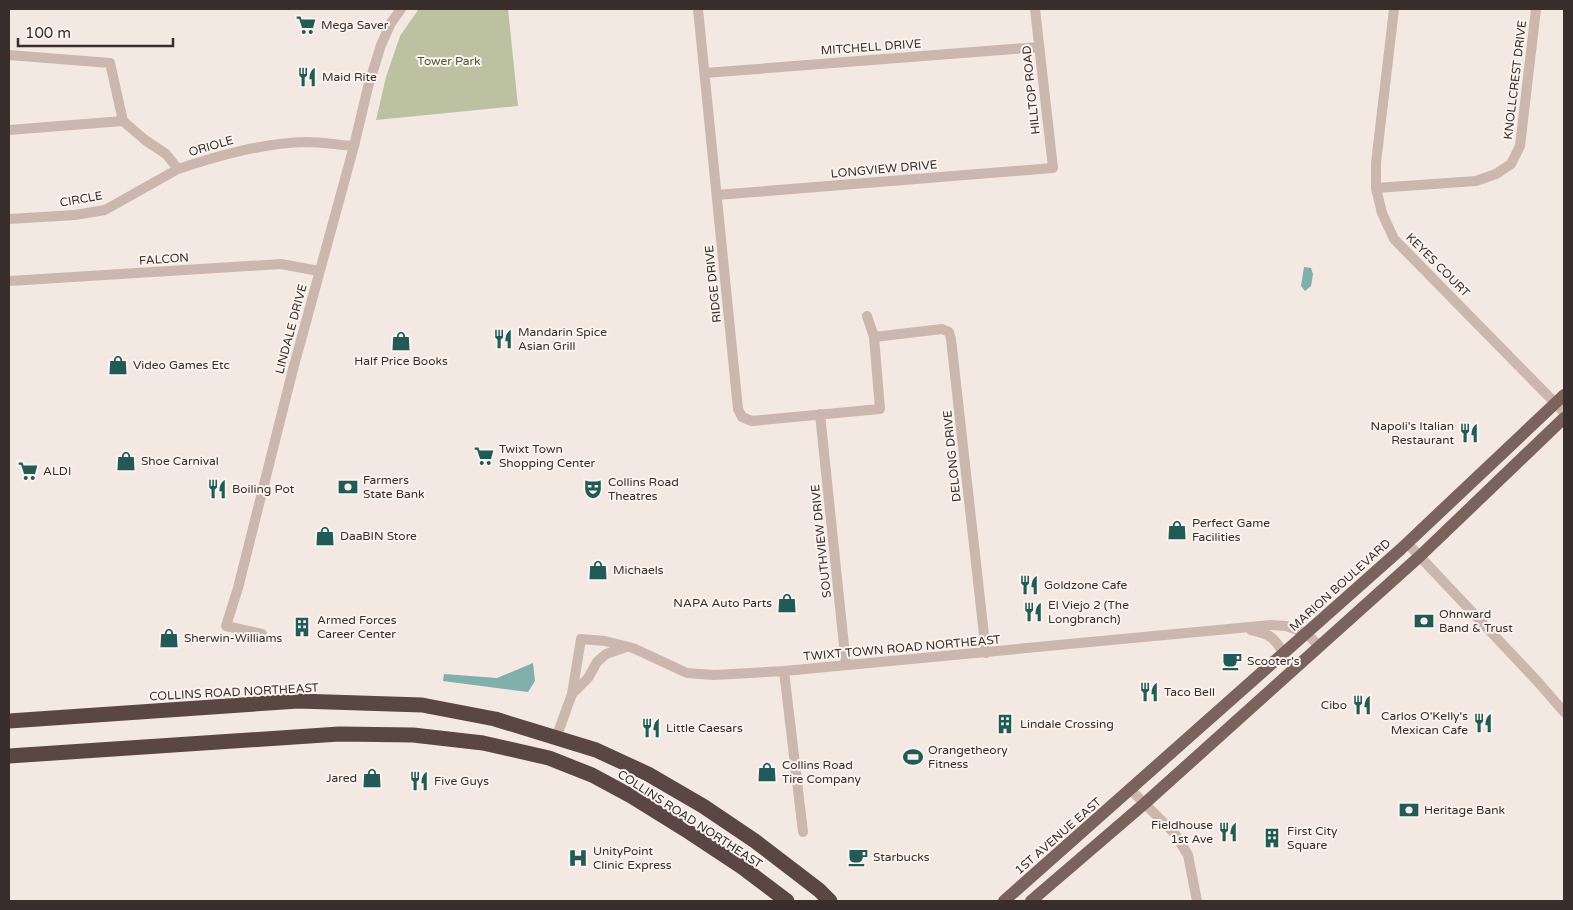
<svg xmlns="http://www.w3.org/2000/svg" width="1573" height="910" viewBox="0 0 1573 910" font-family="'Varela Round',sans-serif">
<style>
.green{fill:#bcc2a1}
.water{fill:#81afab}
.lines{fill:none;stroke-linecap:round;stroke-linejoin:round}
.minor{stroke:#cbb7ad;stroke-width:10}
.major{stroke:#7b635d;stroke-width:12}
.highway{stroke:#5a4743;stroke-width:15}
.labels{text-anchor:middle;stroke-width:4;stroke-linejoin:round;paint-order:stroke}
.poi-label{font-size:12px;fill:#3a2e2c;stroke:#faf3ee;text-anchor:start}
.street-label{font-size:12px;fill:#3a2e2c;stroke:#faf3ee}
.park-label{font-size:12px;fill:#4f5830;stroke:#faf3ee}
</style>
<rect width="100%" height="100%" fill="#f3e8e2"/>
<path class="green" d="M 429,9 L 508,9 L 518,106 L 376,120 L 386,77 L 400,36 L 418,10 Z"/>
<path class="water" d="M 1304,267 L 1311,268 L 1313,274 L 1311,286 L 1305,291 L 1301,286 Z
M 533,663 L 535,681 L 528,692 L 443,681 L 444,674 L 497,678 Z"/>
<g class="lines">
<path class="minor" d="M 698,9 L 738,409 L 742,417 L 752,421 L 880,409 L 874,337 L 867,316
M 1394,9 L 1376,163 L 1376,188 L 1382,213 L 1394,239 L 1564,412
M 9,55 L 110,63 L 123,121 L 145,140 L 166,154 L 178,169 C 220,155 263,143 307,142 C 323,142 338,145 354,146
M 705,73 L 1039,47
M 9,130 L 123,121
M 1376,188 L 1476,181 L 1496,174 L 1511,164 L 1520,146 L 1536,9
M 717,195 L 1053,168 L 1035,9
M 9,219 L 75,215 L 105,210 L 178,169
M 9,281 L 281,264 L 319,271
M 874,337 L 942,329 L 949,332 L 951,339 L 986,653
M 820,414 L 846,665
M 1407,543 L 1538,682 L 1564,712
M 1251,630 C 1270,634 1274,637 1284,654
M 262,634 L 226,626 L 238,588 L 292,373 L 354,146 L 368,87 L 381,45 L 391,23 L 401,9
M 784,671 L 803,832
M 572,694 L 588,678 L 597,662 L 606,654 L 626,647
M 556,738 L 572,694 L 581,639 L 605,641 L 633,648 L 687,673 L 714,675 L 784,671 L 1271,625 L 1286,626 L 1306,633 L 1319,646
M 1131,790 L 1175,834 L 1188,855 L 1197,901"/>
<path class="major" d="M 1004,901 L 1401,549 L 1564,395
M 1031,901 L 1144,804 L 1420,556 L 1564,418"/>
<path class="highway" d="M 9,721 L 298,701 L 422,705 L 495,719 L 596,750 L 648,774 L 703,806 L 755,841 L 819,890 L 830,901
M 9,756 L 339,734 L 413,735 L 483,743 L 549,758 L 592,775 L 631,796 L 689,832 L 742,867 L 787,901"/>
</g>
<defs>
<symbol id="supermarket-bare" viewBox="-9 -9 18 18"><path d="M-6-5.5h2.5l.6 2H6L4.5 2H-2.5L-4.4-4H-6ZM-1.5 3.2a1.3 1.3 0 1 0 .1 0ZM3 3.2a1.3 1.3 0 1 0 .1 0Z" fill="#225b56" stroke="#faf3ee" stroke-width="2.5" paint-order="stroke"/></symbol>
<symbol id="restaurant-bare" viewBox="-9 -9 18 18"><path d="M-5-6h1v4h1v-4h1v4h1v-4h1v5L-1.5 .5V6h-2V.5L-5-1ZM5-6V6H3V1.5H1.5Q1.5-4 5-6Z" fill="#225b56" stroke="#faf3ee" stroke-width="2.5" paint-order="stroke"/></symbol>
<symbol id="shop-bare" viewBox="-9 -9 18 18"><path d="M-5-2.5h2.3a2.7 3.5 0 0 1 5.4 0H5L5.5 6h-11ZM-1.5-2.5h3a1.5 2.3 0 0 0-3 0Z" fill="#225b56" stroke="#faf3ee" stroke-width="2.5" paint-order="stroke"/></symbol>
<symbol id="bank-bare" viewBox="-9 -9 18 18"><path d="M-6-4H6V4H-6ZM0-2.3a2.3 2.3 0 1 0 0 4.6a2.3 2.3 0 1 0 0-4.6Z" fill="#225b56" stroke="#faf3ee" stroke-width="2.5" paint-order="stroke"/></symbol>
<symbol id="theatre-bare" viewBox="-9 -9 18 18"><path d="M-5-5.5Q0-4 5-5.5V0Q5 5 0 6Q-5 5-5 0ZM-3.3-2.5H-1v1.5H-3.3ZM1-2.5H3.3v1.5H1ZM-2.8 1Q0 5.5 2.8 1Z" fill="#225b56" stroke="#faf3ee" stroke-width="2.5" paint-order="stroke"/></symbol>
<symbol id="building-bare" viewBox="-9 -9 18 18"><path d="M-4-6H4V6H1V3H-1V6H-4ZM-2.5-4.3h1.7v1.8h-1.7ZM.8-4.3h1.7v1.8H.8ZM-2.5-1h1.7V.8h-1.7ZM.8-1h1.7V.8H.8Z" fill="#225b56" stroke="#faf3ee" stroke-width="2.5" paint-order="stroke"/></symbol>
<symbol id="cafe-bare" viewBox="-9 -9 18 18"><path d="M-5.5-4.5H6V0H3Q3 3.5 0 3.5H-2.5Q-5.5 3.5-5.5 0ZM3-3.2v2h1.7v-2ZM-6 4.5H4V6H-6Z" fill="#225b56" stroke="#faf3ee" stroke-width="2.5" paint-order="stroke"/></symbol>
<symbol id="stadium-bare" viewBox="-9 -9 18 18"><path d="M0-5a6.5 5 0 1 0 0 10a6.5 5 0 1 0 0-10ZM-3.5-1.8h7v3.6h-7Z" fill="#225b56" stroke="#faf3ee" stroke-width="2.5" paint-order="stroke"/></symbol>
<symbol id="hospital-bare" viewBox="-9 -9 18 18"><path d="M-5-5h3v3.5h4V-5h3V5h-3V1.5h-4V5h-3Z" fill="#225b56" stroke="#faf3ee" stroke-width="2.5" paint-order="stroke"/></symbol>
</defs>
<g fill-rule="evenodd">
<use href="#supermarket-bare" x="292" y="11" width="28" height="28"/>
<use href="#restaurant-bare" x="293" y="63" width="28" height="28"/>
<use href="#restaurant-bare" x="489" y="325" width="28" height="28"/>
<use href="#shop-bare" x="387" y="327" width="28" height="28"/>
<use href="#shop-bare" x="104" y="351" width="28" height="28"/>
<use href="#restaurant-bare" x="1455" y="419" width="28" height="28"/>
<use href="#supermarket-bare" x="470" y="442" width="28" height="28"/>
<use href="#shop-bare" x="112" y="447" width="28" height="28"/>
<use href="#supermarket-bare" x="14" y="457" width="28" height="28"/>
<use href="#bank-bare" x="334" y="473" width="28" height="28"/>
<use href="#restaurant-bare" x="203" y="475" width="28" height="28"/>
<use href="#theatre-bare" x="579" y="475" width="28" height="28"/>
<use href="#shop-bare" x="1163" y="516" width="28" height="28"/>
<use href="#shop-bare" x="311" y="522" width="28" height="28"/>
<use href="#shop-bare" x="584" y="556" width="28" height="28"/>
<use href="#restaurant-bare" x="1015" y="571" width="28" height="28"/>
<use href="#shop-bare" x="773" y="589" width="28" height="28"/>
<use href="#restaurant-bare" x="1019" y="598" width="28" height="28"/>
<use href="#bank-bare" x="1410" y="607" width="28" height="28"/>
<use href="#building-bare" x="288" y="613" width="28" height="28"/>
<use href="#shop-bare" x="155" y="624" width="28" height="28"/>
<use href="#cafe-bare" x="1218" y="647" width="28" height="28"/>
<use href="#restaurant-bare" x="1135" y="678" width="28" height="28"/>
<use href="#restaurant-bare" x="1348" y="691" width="28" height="28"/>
<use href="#restaurant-bare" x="1469" y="709" width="28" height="28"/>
<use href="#building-bare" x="991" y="710" width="28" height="28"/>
<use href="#restaurant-bare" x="637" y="714" width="28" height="28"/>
<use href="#stadium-bare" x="899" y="743" width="28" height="28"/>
<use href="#shop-bare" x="753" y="758" width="28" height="28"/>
<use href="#shop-bare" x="358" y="764" width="28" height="28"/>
<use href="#restaurant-bare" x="405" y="767" width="28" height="28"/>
<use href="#bank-bare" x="1395" y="796" width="28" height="28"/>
<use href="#restaurant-bare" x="1214" y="818" width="28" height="28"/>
<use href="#building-bare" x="1258" y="824" width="28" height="28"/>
<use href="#cafe-bare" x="844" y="843" width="28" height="28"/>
<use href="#hospital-bare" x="564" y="844" width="28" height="28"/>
</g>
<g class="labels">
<g class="poi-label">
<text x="321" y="29">Mega Saver</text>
<text x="322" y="81">Maid Rite</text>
<text x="518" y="336">Mandarin Spice<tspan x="518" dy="14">Asian Grill</tspan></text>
<text x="401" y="365" text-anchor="middle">Half Price Books</text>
<text x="133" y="369">Video Games Etc</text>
<text x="1454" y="430" text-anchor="end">Napoli's Italian<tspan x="1454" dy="14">Restaurant</tspan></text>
<text x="499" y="453">Twixt Town<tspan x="499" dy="14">Shopping Center</tspan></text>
<text x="141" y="465">Shoe Carnival</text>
<text x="43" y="475">ALDI</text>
<text x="363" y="484">Farmers<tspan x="363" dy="14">State Bank</tspan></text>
<text x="608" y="486">Collins Road<tspan x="608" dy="14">Theatres</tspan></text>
<text x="232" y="493">Boiling Pot</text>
<text x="1192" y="527">Perfect Game<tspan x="1192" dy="14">Facilities</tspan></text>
<text x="340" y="540">DaaBIN Store</text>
<text x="613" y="574">Michaels</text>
<text x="1044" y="589">Goldzone Cafe</text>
<text x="772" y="607" text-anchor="end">NAPA Auto Parts</text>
<text x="1048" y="609">El Viejo 2 (The<tspan x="1048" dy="14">Longbranch)</tspan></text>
<text x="1439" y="618">Ohnward<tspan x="1439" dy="14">Band &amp; Trust</tspan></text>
<text x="317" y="624">Armed Forces<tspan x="317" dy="14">Career Center</tspan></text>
<text x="184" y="642">Sherwin-Williams</text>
<text x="1247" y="665">Scooter's</text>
<text x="1164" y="696">Taco Bell</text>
<text x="1347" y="709" text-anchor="end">Cibo</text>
<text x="1468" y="720" text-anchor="end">Carlos O'Kelly's<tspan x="1468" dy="14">Mexican Cafe</tspan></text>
<text x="1020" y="728">Lindale Crossing</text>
<text x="666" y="732">Little Caesars</text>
<text x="928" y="754">Orangetheory<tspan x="928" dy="14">Fitness</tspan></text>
<text x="782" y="769">Collins Road<tspan x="782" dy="14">Tire Company</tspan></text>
<text x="357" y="782" text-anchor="end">Jared</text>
<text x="434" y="785">Five Guys</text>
<text x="1424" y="814">Heritage Bank</text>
<text x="1213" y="829" text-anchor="end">Fieldhouse<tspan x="1213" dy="14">1st Ave</tspan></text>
<text x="1287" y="835">First City<tspan x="1287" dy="14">Square</tspan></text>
<text x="593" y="855">UnityPoint<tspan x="593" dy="14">Clinic Express</tspan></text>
<text x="873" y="861">Starbucks</text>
</g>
<g class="street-label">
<text transform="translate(871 47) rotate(-4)" y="4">MITCHELL DRIVE</text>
<text transform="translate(1515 80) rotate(-83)" y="4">KNOLLCREST DRIVE</text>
<text transform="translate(1031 90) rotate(-96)" y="4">HILLTOP ROAD</text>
<text transform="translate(211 146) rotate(-16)" y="4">ORIOLE</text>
<text transform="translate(884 169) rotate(-5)" y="4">LONGVIEW DRIVE</text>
<text transform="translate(81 199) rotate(-10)" y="4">CIRCLE</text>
<text transform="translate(164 259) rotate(-4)" y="4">FALCON</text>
<text transform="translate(1438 265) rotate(45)" y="4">KEYES COURT</text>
<text transform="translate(713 284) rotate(-96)" y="4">RIDGE DRIVE</text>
<text transform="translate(291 329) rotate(-75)" y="4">LINDALE DRIVE</text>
<text transform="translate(952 456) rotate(-96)" y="4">DELONG DRIVE</text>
<text transform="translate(821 541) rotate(-96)" y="4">SOUTHVIEW DRIVE</text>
<text transform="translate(1340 585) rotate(-42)" y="4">MARION BOULEVARD</text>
<text transform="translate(902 648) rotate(-5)" y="4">TWIXT TOWN ROAD NORTHEAST</text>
<text transform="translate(234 692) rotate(-3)" y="4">COLLINS ROAD NORTHEAST</text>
<text transform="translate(690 819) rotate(33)" y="4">COLLINS ROAD NORTHEAST</text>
<text transform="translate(1058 836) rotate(-41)" y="4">1ST AVENUE EAST</text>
</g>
<g class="park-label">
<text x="449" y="65">Tower Park</text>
</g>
</g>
<rect width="1573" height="910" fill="none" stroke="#3a2e2c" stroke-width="20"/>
<path d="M18 38v8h155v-8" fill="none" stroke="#3a2e2c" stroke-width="2.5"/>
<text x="25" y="38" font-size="15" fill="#3a2e2c" stroke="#faf3ee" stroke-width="4" paint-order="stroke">100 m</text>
</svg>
